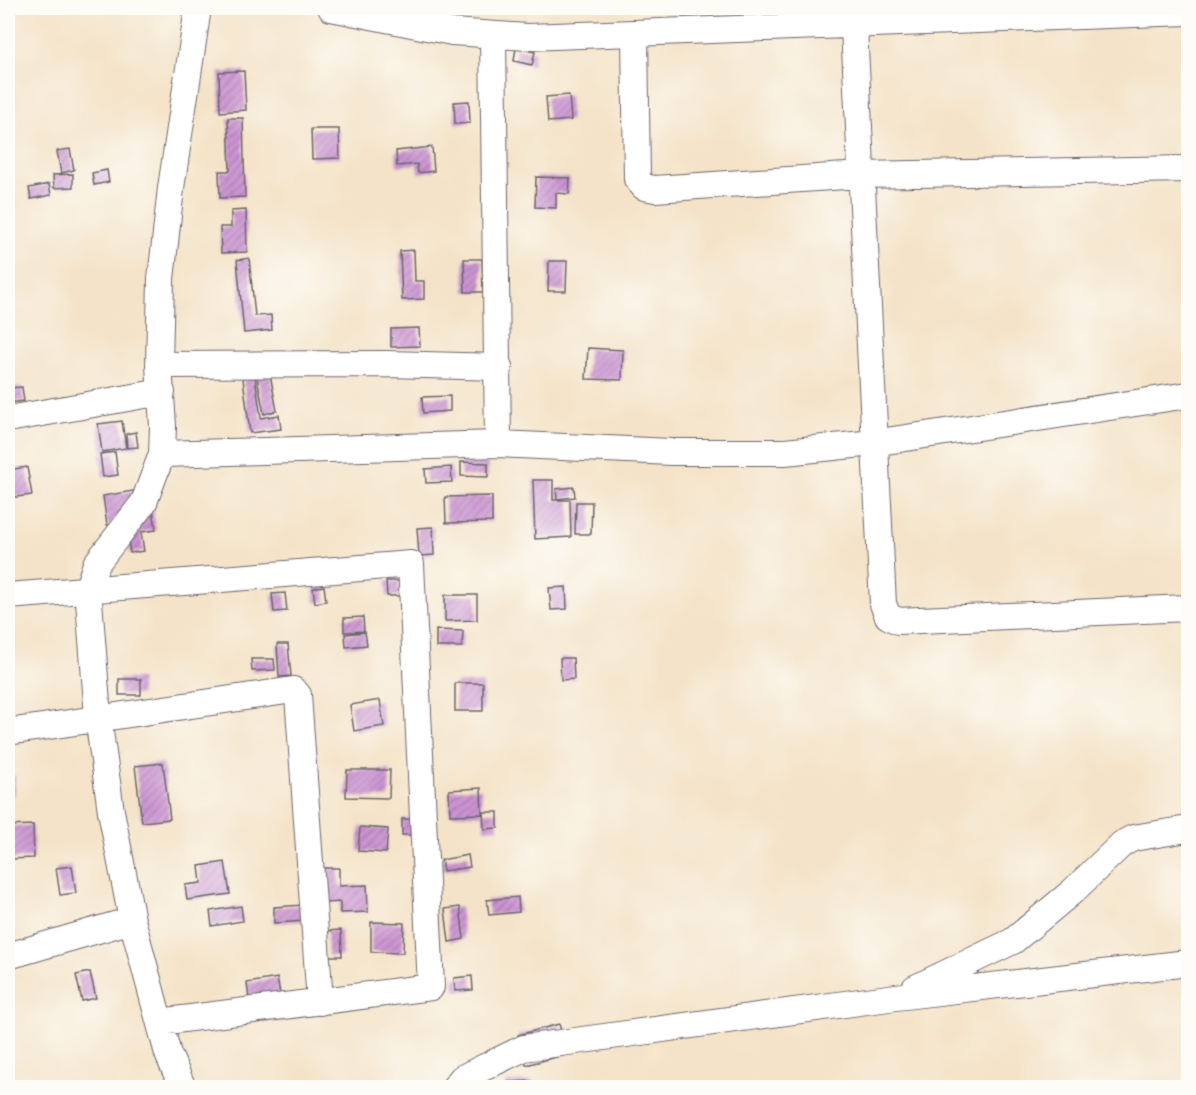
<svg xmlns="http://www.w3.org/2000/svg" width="1196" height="1095" viewBox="0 0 1196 1095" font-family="'Libre Bodoni',serif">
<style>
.building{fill:url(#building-hatch)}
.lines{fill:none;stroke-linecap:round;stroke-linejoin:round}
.minor-casing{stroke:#6c666c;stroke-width:28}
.minor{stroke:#fff;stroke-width:26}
</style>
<defs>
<pattern id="building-hatch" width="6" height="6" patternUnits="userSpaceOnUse" patternTransform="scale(1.5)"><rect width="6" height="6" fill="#cc94d2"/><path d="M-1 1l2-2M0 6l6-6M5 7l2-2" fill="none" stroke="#a578ac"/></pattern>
</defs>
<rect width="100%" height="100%" fill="#fdfcf7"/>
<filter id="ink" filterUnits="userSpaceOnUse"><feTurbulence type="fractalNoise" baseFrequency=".0167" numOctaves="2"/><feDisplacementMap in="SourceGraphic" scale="12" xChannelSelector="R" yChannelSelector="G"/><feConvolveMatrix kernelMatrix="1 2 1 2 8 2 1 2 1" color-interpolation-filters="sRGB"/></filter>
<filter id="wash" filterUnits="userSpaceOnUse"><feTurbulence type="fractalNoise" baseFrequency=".008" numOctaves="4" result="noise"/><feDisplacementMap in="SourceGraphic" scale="24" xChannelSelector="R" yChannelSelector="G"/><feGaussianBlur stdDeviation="1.35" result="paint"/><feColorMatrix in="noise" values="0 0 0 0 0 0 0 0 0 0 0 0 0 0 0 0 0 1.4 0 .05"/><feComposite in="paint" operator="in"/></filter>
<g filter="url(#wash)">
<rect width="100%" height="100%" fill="#f4e3c8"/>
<g id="blocks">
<path class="building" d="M 516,48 L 535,52 L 532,65 L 514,61 Z
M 244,71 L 246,110 L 220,112 L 219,72 Z
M 569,95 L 571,120 L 548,122 L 546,97 Z
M 469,101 L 470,123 L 455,124 L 454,102 Z
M 228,118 L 243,118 L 245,197 L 220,198 L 219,171 L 230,171 Z
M 311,129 L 339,129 L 340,158 L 312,159 Z
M 432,147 L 434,171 L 418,173 L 417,164 L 397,166 L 396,151 Z
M 70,149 L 74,170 L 61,173 L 57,151 Z
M 107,170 L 109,182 L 94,185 L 92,173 Z
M 73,174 L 73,187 L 54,188 L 53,175 Z
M 536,177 L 570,178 L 569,194 L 556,193 L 556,208 L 535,207 Z
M 49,184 L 51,195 L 31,199 L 29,188 Z
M 246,210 L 247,252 L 221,253 L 220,227 L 231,227 L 231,211 Z
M 414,250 L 415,281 L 424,281 L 424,299 L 402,300 L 400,251 Z
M 249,258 L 255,316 L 271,315 L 272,330 L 244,333 L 237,260 Z
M 464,259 L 482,259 L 483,292 L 465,292 Z
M 549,261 L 567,261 L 566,291 L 548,291 Z
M 419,328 L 420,346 L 391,347 L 391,329 Z
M 588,348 L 623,350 L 622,380 L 586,379 Z
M 254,370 L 261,418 L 279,415 L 281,429 L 250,433 L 242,371 Z
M 270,374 L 277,411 L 264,414 L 257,377 Z
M 22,387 L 24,401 L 8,403 L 8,388 Z
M 450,396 L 450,411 L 423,413 L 422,397 Z
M 122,421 L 126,448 L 102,452 L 98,424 Z
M 136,432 L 138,447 L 127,448 L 126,434 Z
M 115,452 L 118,475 L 103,477 L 100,454 Z
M 461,462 L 488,463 L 488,477 L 461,476 Z
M 27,467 L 32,495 L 8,498 L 8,470 Z
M 451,467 L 452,482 L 426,483 L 425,469 Z
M 533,480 L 553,480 L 553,500 L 570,500 L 571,537 L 535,539 Z
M 574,487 L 575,497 L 557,499 L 556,489 Z
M 150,488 L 156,530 L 141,532 L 144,551 L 130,553 L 125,522 L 107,525 L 103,496 Z
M 492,496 L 492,522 L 446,523 L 445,497 Z
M 576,502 L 592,502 L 591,534 L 575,534 Z
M 433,527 L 434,555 L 419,556 L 417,528 Z
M 386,581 L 399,581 L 400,596 L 387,596 Z
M 324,586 L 326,601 L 315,603 L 313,588 Z
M 566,587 L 567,609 L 551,610 L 549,588 Z
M 285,593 L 287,611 L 274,612 L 272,594 Z
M 445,595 L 477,595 L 477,620 L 445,621 Z
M 363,617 L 364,631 L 344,632 L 344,618 Z
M 436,630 L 463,631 L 462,647 L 436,647 Z
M 365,632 L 367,645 L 346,647 L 345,634 Z
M 277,644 L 288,644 L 291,676 L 279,677 Z
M 560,658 L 573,658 L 574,679 L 561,680 Z
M 251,659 L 274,659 L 275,670 L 252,671 Z
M 119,679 L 141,679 L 141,695 L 119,695 Z
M 455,683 L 483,683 L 483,711 L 455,711 Z
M 380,700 L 384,726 L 354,731 L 350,705 Z
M 163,763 L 170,819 L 142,822 L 135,766 Z
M 347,770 L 390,770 L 389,798 L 346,797 Z
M 8,776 L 15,776 L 15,795 L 8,795 Z
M 481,788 L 482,814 L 450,815 L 449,790 Z
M 483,812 L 498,812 L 498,828 L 484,829 Z
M 402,819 L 418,819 L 418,835 L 402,835 Z
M 33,825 L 34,858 L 8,859 L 8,826 Z
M 360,827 L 388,829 L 386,853 L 358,851 Z
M 468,855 L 470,867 L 443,871 L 441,860 Z
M 225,862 L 230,894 L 187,900 L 185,885 L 201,883 L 199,866 Z
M 72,866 L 76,893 L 60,895 L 56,868 Z
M 323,868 L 339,868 L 339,886 L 367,885 L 368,912 L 340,913 L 340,902 L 325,903 Z
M 518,897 L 519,912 L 489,915 L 487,900 Z
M 304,905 L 305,921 L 274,923 L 274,907 Z
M 241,906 L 243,921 L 212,926 L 210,911 Z
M 460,907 L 464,939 L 449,942 L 445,909 Z
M 371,922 L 404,923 L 403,953 L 371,952 Z
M 341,930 L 342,956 L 328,956 L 327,931 Z
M 90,972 L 96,998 L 82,1001 L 76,975 Z
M 472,976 L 473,990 L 455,991 L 454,978 Z
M 277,978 L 280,994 L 249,999 L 247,983 Z
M 559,1024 L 568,1054 L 526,1065 L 518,1035 Z
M 532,1081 L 532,1088 L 506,1088 L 506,1082 Z"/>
</g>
</g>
<g filter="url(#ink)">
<use href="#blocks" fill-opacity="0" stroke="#6c666c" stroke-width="1.5"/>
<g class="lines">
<defs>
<path id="minor" d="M 331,8 L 452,32 L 528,37 L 1188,12
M 853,8 L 883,604 L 888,616 L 898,621 L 1188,608
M 635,33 L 637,179 L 644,187 L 655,189 L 860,175 L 1188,169
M 493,35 L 498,444
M 159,365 L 387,364 L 499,367
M 8,419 L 162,392
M 162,454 L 498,444 L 671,452 L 785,452 L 873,443 L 1188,395
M 8,596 L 411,564 L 431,987 L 160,1022
M 8,732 L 293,690 L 298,695 L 320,1002
M 8,956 L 132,920
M 915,988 L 1013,941 L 1073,891 L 1122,844 L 1133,838 L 1188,829
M 183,1088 L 168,1054 L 132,920 L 111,811 L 98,717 L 88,588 L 96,564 L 144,502 L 162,454 L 163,426 L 159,365 L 161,279 L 171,188 L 198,8
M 454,1088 L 462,1078 L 524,1048 L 896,997 L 1188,963"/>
</defs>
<use href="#minor" class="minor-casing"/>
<use href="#minor" class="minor"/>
</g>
</g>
<rect width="1196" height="1095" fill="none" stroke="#fdfcf7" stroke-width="30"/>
</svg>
